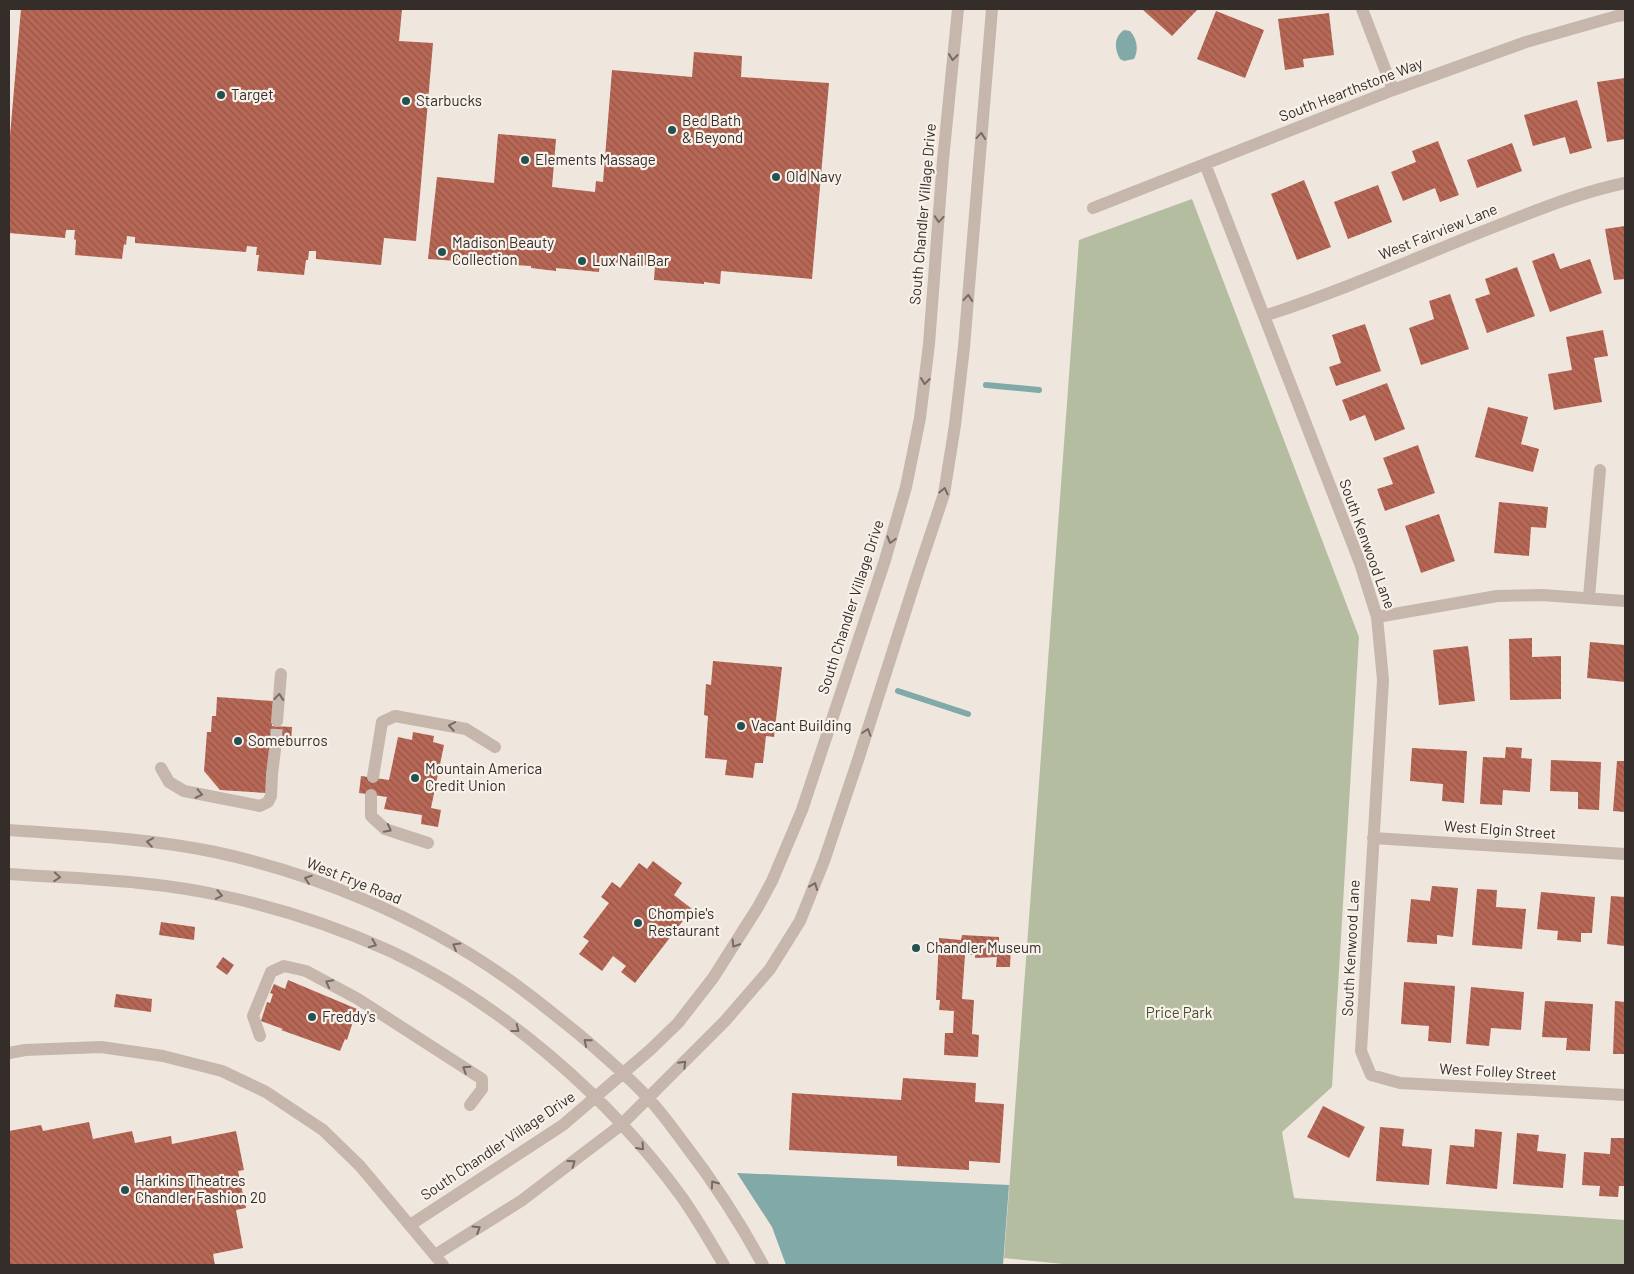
<svg xmlns="http://www.w3.org/2000/svg" width="1634" height="1274" viewBox="0 0 1634 1274" font-family="Barlow,sans-serif">
<style>
.park{fill:#b4bda0}
.water{fill:#81a9a8}
.lines{fill:none;stroke-linecap:round;stroke-linejoin:round}
.stream{stroke:#81a9a8;stroke-width:6}
.building{fill:url(#building-back-hatch)}
.minor-tunnel{stroke:#cac1ba;stroke-width:12;stroke-dasharray:12 6;stroke-linecap:butt}
.minor{stroke:#c6b6ab;stroke-width:12}
.oneway{stroke:#766b64}
.poi-dot{fill:#245151;stroke:#f7f1ea;stroke-width:2}
.labels{text-anchor:middle;stroke-width:4.5;stroke-linejoin:round;paint-order:stroke}
.street-label{font-size:15px;fill:#352d2a;stroke:#f7f1ea}
.poi-label{font-size:15px;fill:#352d2a;stroke:#f7f1ea;text-anchor:start}
.park-label{font-size:15px;fill:#465030;stroke:#f7f1ea}
</style>
<defs>
<pattern id="building-back-hatch" width="6" height="6" patternUnits="userSpaceOnUse" patternTransform="scale(1.25)"><rect width="6" height="6" fill="#b76755"/><path d="M-1 5l2 2M0 0l6 6M5-1l2 2" fill="none" stroke="#965547"/></pattern>
</defs>
<rect width="100%" height="100%" fill="#efe6de"/>
<path class="park" d="M 1192,199 L 1359,637 L 1332,1087 L 1282,1132 L 1294,1198 L 1625,1220 L 1625,1265 L 1073,1265 L 1004,1258 L 1079,240 Z"/>
<path class="water" d="M 1124,30 L 1130,31 C 1137,39 1139,49 1134,59 L 1124,61 L 1120,59 C 1114,48 1114,37 1124,30 Z
M 737,1173 L 1009,1185 L 1003,1265 L 786,1265 L 772,1227 Z"/>
<g class="lines">
<path class="stream" d="M 986,385 L 1039,390
M 898,691 L 968,714"/>
</g>
<path class="building" d="M 21,9 L 402,9 L 399,41 L 433,43 L 416,241 L 384,238 L 381,265 L 316,259 L 316,251 L 309,251 L 308,260 L 306,260 L 304,275 L 257,271 L 259,255 L 256,255 L 257,247 L 247,246 L 246,252 L 135,243 L 135,237 L 127,236 L 126,245 L 124,244 L 122,259 L 75,255 L 76,240 L 74,239 L 75,230 L 66,230 L 65,238 L 9,233 L 9,147 Z
M 1142,9 L 1198,9 L 1172,36 Z
M 1216,11 L 1264,30 L 1245,78 L 1197,59 Z
M 1329,13 L 1334,55 L 1303,59 L 1304,67 L 1285,70 L 1278,19 Z
M 694,52 L 742,56 L 741,77 L 829,83 L 812,279 L 721,271 L 720,284 L 704,282 L 704,284 L 654,280 L 655,266 L 600,261 L 599,272 L 556,268 L 556,271 L 531,268 L 531,266 L 428,259 L 437,177 L 494,183 L 498,134 L 556,139 L 552,187 L 595,192 L 596,181 L 603,182 L 612,70 L 692,77 Z
M 1625,78 L 1625,139 L 1607,142 L 1597,82 Z
M 1577,100 L 1592,148 L 1570,154 L 1565,137 L 1533,146 L 1524,115 Z
M 1438,141 L 1459,195 L 1440,202 L 1435,188 L 1403,201 L 1391,172 L 1416,162 L 1412,151 Z
M 1512,143 L 1522,171 L 1477,188 L 1467,160 Z
M 1304,180 L 1331,247 L 1297,260 L 1271,194 Z
M 1378,185 L 1392,222 L 1348,239 L 1334,202 Z
M 1625,226 L 1625,279 L 1614,280 L 1605,229 Z
M 1554,253 L 1560,269 L 1590,259 L 1602,293 L 1550,312 L 1532,261 Z
M 1517,267 L 1535,316 L 1487,333 L 1475,299 L 1490,294 L 1485,279 Z
M 1450,294 L 1469,349 L 1421,365 L 1409,328 L 1434,319 L 1429,301 Z
M 1365,324 L 1381,371 L 1336,386 L 1329,367 L 1341,363 L 1332,335 Z
M 1603,330 L 1608,356 L 1594,358 L 1602,402 L 1554,410 L 1548,374 L 1572,370 L 1566,337 Z
M 1387,383 L 1405,429 L 1375,441 L 1365,415 L 1350,421 L 1342,400 Z
M 1488,407 L 1528,417 L 1521,444 L 1539,449 L 1533,472 L 1475,457 Z
M 1418,445 L 1435,493 L 1385,511 L 1377,489 L 1393,484 L 1383,458 Z
M 1499,502 L 1548,507 L 1546,528 L 1531,527 L 1529,556 L 1494,553 Z
M 1439,514 L 1455,561 L 1421,573 L 1405,526 Z
M 1532,638 L 1532,657 L 1561,656 L 1561,699 L 1510,700 L 1509,639 Z
M 1590,642 L 1625,645 L 1625,682 L 1587,678 Z
M 1468,646 L 1475,701 L 1439,705 L 1433,650 Z
M 713,661 L 782,667 L 774,737 L 766,736 L 763,763 L 755,763 L 753,778 L 725,775 L 727,760 L 705,758 L 708,716 L 704,715 L 706,684 L 711,685 Z
M 217,697 L 273,701 L 272,726 L 292,727 L 291,742 L 271,741 L 266,793 L 220,790 L 204,771 L 207,732 L 211,732 L 212,716 L 216,716 Z
M 413,732 L 434,736 L 433,742 L 444,745 L 431,808 L 441,810 L 438,827 L 421,824 L 422,815 L 384,809 L 387,797 L 359,793 L 361,776 L 389,780 L 398,737 L 412,740 Z
M 1506,747 L 1522,748 L 1521,758 L 1532,759 L 1530,792 L 1503,790 L 1502,805 L 1480,804 L 1483,757 L 1505,758 Z
M 1412,748 L 1467,751 L 1464,803 L 1442,801 L 1443,784 L 1410,781 Z
M 1551,760 L 1601,762 L 1599,810 L 1578,809 L 1578,792 L 1550,791 Z
M 1617,761 L 1625,761 L 1625,812 L 1613,811 Z
M 653,861 L 682,883 L 674,895 L 692,909 L 635,983 L 621,972 L 626,966 L 613,956 L 602,971 L 579,954 L 589,941 L 583,937 L 609,903 L 601,897 L 612,882 L 620,888 L 639,863 L 647,869 Z
M 1432,886 L 1458,888 L 1453,937 L 1437,935 L 1437,944 L 1407,942 L 1411,899 L 1430,901 Z
M 1477,889 L 1497,890 L 1496,907 L 1526,909 L 1522,949 L 1472,945 Z
M 1541,892 L 1595,897 L 1592,933 L 1581,933 L 1581,942 L 1557,940 L 1558,931 L 1537,929 Z
M 1611,896 L 1625,897 L 1625,946 L 1607,944 Z
M 161,922 L 195,927 L 194,940 L 159,935 Z
M 962,935 L 999,937 L 999,944 L 1011,945 L 1010,967 L 996,967 L 997,957 L 975,958 L 975,955 L 965,955 L 962,999 L 974,1000 L 972,1034 L 979,1035 L 978,1057 L 944,1055 L 945,1033 L 953,1033 L 954,1011 L 939,1010 L 940,1000 L 936,1000 L 939,938 L 961,940 Z
M 223,957 L 234,965 L 227,975 L 216,967 Z
M 288,980 L 357,1009 L 347,1040 L 345,1039 L 340,1051 L 281,1030 L 283,1029 L 261,1021 L 267,1002 L 270,1003 L 273,994 L 270,993 L 274,984 L 285,989 Z
M 1404,982 L 1455,986 L 1451,1043 L 1428,1041 L 1429,1026 L 1401,1024 Z
M 1471,987 L 1524,992 L 1521,1030 L 1491,1028 L 1489,1046 L 1466,1044 Z
M 116,994 L 152,999 L 151,1012 L 114,1007 Z
M 1545,1001 L 1593,1004 L 1590,1051 L 1566,1050 L 1567,1038 L 1542,1037 Z
M 1615,1001 L 1625,1002 L 1625,1054 L 1613,1054 Z
M 903,1078 L 976,1083 L 975,1102 L 1004,1104 L 1000,1163 L 969,1161 L 969,1170 L 897,1166 L 897,1156 L 789,1150 L 792,1093 L 901,1100 Z
M 1323,1106 L 1365,1127 L 1349,1158 L 1307,1137 Z
M 89,1122 L 93,1139 L 132,1131 L 135,1143 L 171,1136 L 172,1144 L 236,1131 L 244,1170 L 238,1171 L 246,1208 L 236,1210 L 243,1248 L 213,1254 L 215,1265 L 9,1265 L 9,1131 L 41,1125 L 43,1131 Z
M 1380,1127 L 1404,1129 L 1402,1146 L 1432,1149 L 1429,1185 L 1376,1181 Z
M 1475,1129 L 1502,1132 L 1497,1189 L 1446,1184 L 1450,1145 L 1474,1147 Z
M 1517,1133 L 1539,1135 L 1537,1151 L 1566,1154 L 1563,1188 L 1513,1184 Z
M 1611,1138 L 1625,1138 L 1625,1186 L 1619,1186 L 1618,1197 L 1599,1196 L 1600,1186 L 1582,1185 L 1584,1152 L 1610,1154 Z"/>
<g class="lines">
<path class="minor-tunnel" d="M 276,741 L 277,721"/>
<path class="minor" d="M 1362,9 L 1393,90
M 1205,164 L 1360,563 L 1377,617 L 1383,680 L 1361,1051 L 1371,1075 L 1400,1083 L 1625,1095
M 1093,208 L 1393,90 L 1526,42 L 1617,16 L 1625,15
M 1264,316 C 1338,292 1409,261 1481,232 C 1528,214 1576,193 1625,183
M 1589,597 L 1600,470
M 1377,617 L 1497,596 L 1542,595 L 1625,601
M 277,721 L 281,674
M 161,768 L 169,782 L 184,791 L 260,806 L 268,802 L 271,796 L 272,774 L 276,741
M 373,777 L 382,722 L 395,716 L 466,729 L 495,747
M 371,795 L 371,816 L 385,829 L 428,843
M 9,830 C 77,835 147,838 215,852 C 317,874 419,917 505,977 C 531,995 556,1016 581,1036 C 604,1056 628,1076 649,1099 C 661,1112 672,1127 683,1142 C 713,1181 740,1222 763,1265
M 1373,838 L 1625,854
M 9,874 C 80,879 153,880 223,896 C 280,908 337,927 390,951 C 501,1003 609,1097 681,1196 C 697,1218 710,1242 724,1265
M 260,1036 L 253,1016 L 271,972 L 284,966 L 306,971 L 358,999 L 482,1079 L 482,1089 L 470,1105
M 9,1053 L 25,1050 L 101,1047 L 163,1056 L 222,1071 L 266,1092 L 323,1130 L 360,1166 L 443,1265
M 410,1225 L 563,1125 L 650,1050 L 678,1023 L 713,978 L 758,907 L 772,881 L 802,810 L 885,560 L 906,487 L 920,418 L 929,344 L 943,160 L 958,9
M 435,1255 L 521,1201 L 621,1125 L 725,1021 L 770,969 L 800,921 L 824,861 L 858,760 L 918,572 L 944,494 L 955,425 L 964,347 L 992,9"/>
</g>
<defs><path id="oneway-chevron" d="M-2-3.5L2.5 0L-2 3.5" fill="none" stroke-width="1.6" stroke-linecap="round" stroke-linejoin="round" transform="scale(1.25)"/></defs>
<g class="oneway">
<use href="#oneway-chevron" transform="translate(953 57) rotate(96)"/>
<use href="#oneway-chevron" transform="translate(981 136) rotate(-85)"/>
<use href="#oneway-chevron" transform="translate(939 219) rotate(94)"/>
<use href="#oneway-chevron" transform="translate(968 298) rotate(-85)"/>
<use href="#oneway-chevron" transform="translate(925 381) rotate(97)"/>
<use href="#oneway-chevron" transform="translate(944 491) rotate(-77)"/>
<use href="#oneway-chevron" transform="translate(891 540) rotate(106)"/>
<use href="#oneway-chevron" transform="translate(279 697) rotate(-85)"/>
<use href="#oneway-chevron" transform="translate(452 726) rotate(-170)"/>
<use href="#oneway-chevron" transform="translate(867 732) rotate(-72)"/>
<use href="#oneway-chevron" transform="translate(199 794) rotate(12)"/>
<use href="#oneway-chevron" transform="translate(388 829) rotate(27)"/>
<use href="#oneway-chevron" transform="translate(150 842) rotate(-172)"/>
<use href="#oneway-chevron" transform="translate(57 877) rotate(4)"/>
<use href="#oneway-chevron" transform="translate(308 879) rotate(-161)"/>
<use href="#oneway-chevron" transform="translate(814 886) rotate(-68)"/>
<use href="#oneway-chevron" transform="translate(219 895) rotate(11)"/>
<use href="#oneway-chevron" transform="translate(373 944) rotate(22)"/>
<use href="#oneway-chevron" transform="translate(735 944) rotate(122)"/>
<use href="#oneway-chevron" transform="translate(456 946) rotate(-150)"/>
<use href="#oneway-chevron" transform="translate(329 983) rotate(-152)"/>
<use href="#oneway-chevron" transform="translate(516 1029) rotate(37)"/>
<use href="#oneway-chevron" transform="translate(587 1042) rotate(-140)"/>
<use href="#oneway-chevron" transform="translate(683 1064) rotate(-45)"/>
<use href="#oneway-chevron" transform="translate(466 1069) rotate(-147)"/>
<use href="#oneway-chevron" transform="translate(641 1147) rotate(48)"/>
<use href="#oneway-chevron" transform="translate(572 1163) rotate(-36)"/>
<use href="#oneway-chevron" transform="translate(714 1184) rotate(-125)"/>
<use href="#oneway-chevron" transform="translate(477 1229) rotate(-32)"/>
</g>
<g class="poi-dot">
<circle cx="221" cy="95" r="5"/>
<circle cx="406" cy="101" r="5"/>
<circle cx="672" cy="130" r="5"/>
<circle cx="525" cy="160" r="5"/>
<circle cx="776" cy="177" r="5"/>
<circle cx="442" cy="252" r="5"/>
<circle cx="582" cy="261" r="5"/>
<circle cx="741" cy="726" r="5"/>
<circle cx="238" cy="741" r="5"/>
<circle cx="415" cy="778" r="5"/>
<circle cx="638" cy="923" r="5"/>
<circle cx="916" cy="948" r="5"/>
<circle cx="312" cy="1017" r="5"/>
<circle cx="125" cy="1190" r="5"/>
</g>
<g class="labels">
<g class="street-label">
<text transform="translate(1351 90) rotate(-21)" y="5">South Hearthstone Way</text>
<text transform="translate(923 214) rotate(-85)" y="5">South Chandler Village Drive</text>
<text transform="translate(1438 232) rotate(-22)" y="5">West Fairview Lane</text>
<text transform="translate(1367 544) rotate(70)" y="5">South Kenwood Lane</text>
<text transform="translate(851 607) rotate(-72)" y="5">South Chandler Village Drive</text>
<text transform="translate(1500 830) rotate(4)" y="5">West Elgin Street</text>
<text transform="translate(354 881) rotate(22)" y="5">West Frye Road</text>
<text transform="translate(1351 948) rotate(-87)" y="5">South Kenwood Lane</text>
<text transform="translate(1498 1072) rotate(3)" y="5">West Folley Street</text>
<text transform="translate(498 1146) rotate(-34)" y="5">South Chandler Village Drive</text>
</g>
<g class="poi-label">
<text x="231" y="100">Target</text>
<text x="416" y="106">Starbucks</text>
<text x="682" y="126">Bed Bath<tspan x="682" dy="17">&amp; Beyond</tspan></text>
<text x="535" y="165">Elements Massage</text>
<text x="786" y="182">Old Navy</text>
<text x="452" y="248">Madison Beauty<tspan x="452" dy="17">Collection</tspan></text>
<text x="592" y="266">Lux Nail Bar</text>
<text x="751" y="731">Vacant Building</text>
<text x="248" y="746">Someburros</text>
<text x="425" y="774">Mountain America<tspan x="425" dy="17">Credit Union</tspan></text>
<text x="648" y="919">Chompie's<tspan x="648" dy="17">Restaurant</tspan></text>
<text x="926" y="953">Chandler Museum</text>
<text x="322" y="1022">Freddy's</text>
<text x="135" y="1186">Harkins Theatres<tspan x="135" dy="17">Chandler Fashion 20</tspan></text>
</g>
<g class="park-label">
<text x="1179" y="1018">Price Park</text>
</g>
</g>
<rect width="1634" height="1274" fill="none" stroke="#352d2a" stroke-width="20"/>
</svg>
